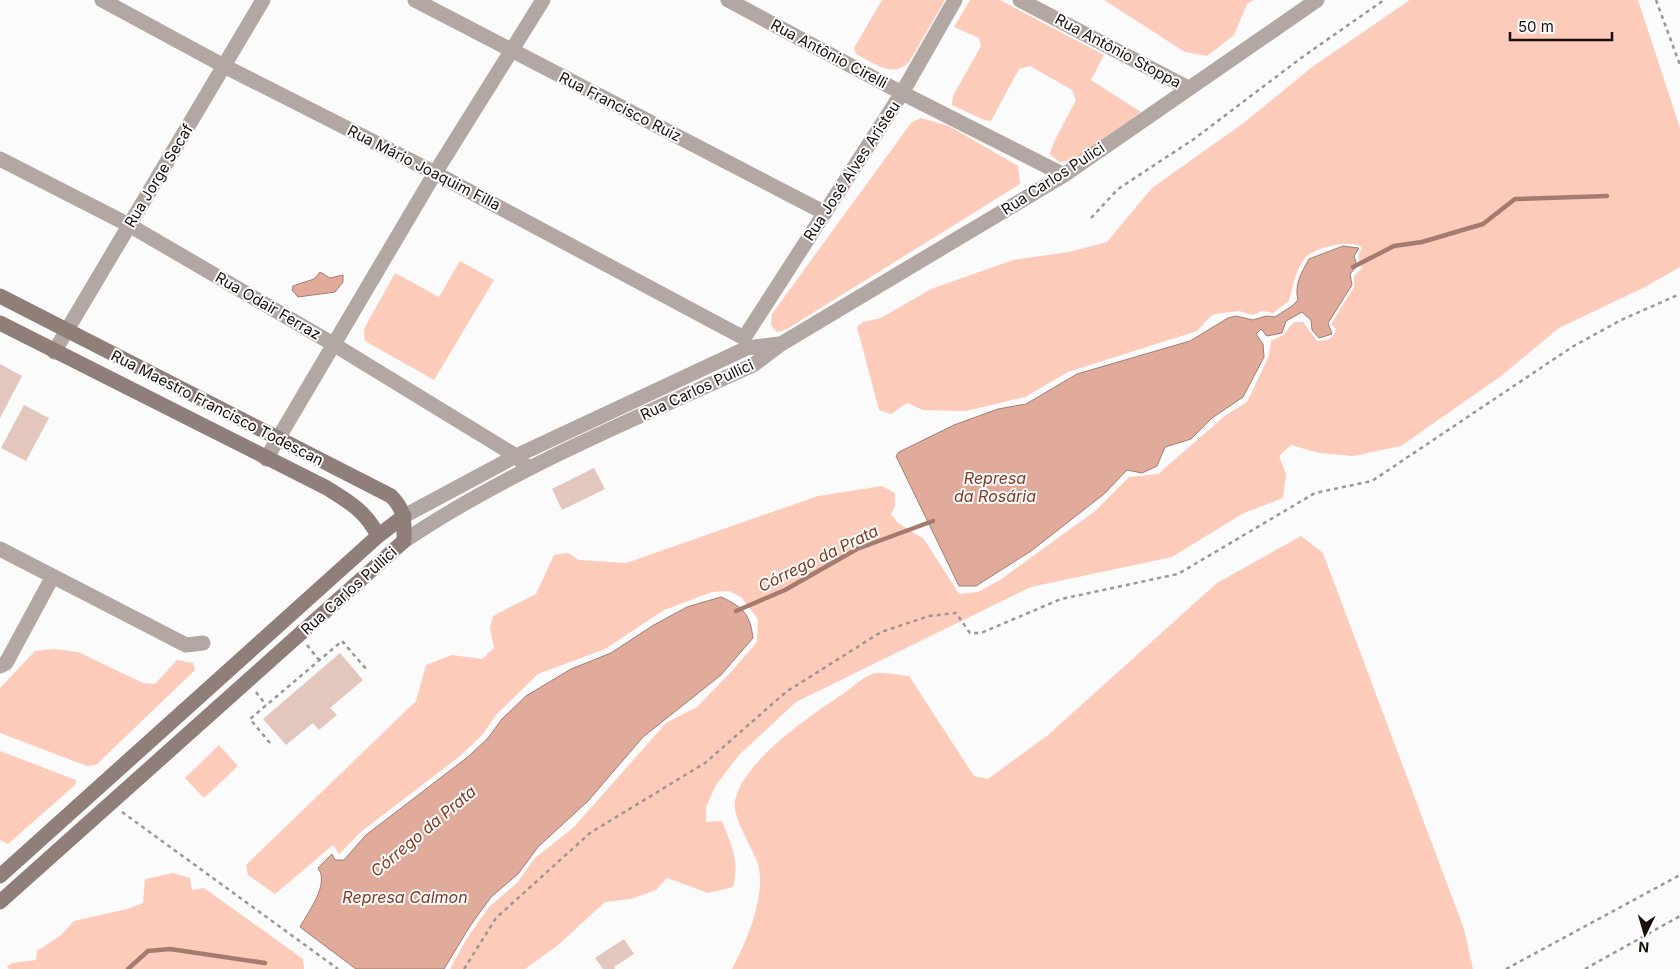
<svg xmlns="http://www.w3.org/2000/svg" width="1680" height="969" viewBox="0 0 1680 969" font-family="Inter,sans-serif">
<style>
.green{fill:#fccbba}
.water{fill:#e0ab9a;stroke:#a47c6f}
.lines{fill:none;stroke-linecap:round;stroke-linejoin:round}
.stream{stroke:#a47c6f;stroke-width:4.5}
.building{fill:#e3c7bd}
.path{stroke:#9b9796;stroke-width:2.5;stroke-dasharray:4 4;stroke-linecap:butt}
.minor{stroke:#b3a7a3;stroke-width:15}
.secondary{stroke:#907e78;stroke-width:15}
.labels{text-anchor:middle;stroke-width:4;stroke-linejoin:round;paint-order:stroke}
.street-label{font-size:15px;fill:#190f0c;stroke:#fbfbfb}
.water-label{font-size:16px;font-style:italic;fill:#7c3b25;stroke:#fbfbfb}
</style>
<rect width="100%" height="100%" fill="#fbfbfb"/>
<path class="green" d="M 882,0 L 945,0 L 909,62 C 892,79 874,63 856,54 L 854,48 Z
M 970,0 L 1000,0 L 1104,55 L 1091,80 L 1141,112 L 1077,160 L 1059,162 L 1050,154 L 1053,144 L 1076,100 L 1072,90 L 1030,66 L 1019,69 L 991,121 L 984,120 L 952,105 L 953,96 L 981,46 L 979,38 L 954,27 Z
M 1104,0 L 1254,0 L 1247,4 L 1234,35 L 1207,56 L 1185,52 Z
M 1410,0 L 1638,0 L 1680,128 L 1680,267 L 1645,287 L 1559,328 L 1501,376 L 1401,446 L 1353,456 L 1319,453 L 1291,445 L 1279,456 L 1286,474 L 1283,498 L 1242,514 L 1172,557 L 1031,587 L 796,702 L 739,755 L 716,785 L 706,807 L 706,822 L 722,821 C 731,845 740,860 733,887 L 708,893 L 667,878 L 656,890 L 631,899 L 605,902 L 557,946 L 525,969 L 450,969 L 466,940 L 489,907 L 517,883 L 535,858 L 574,827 L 666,723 L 697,707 L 729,674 L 757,642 L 758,619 L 741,597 L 729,591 L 712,592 L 664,610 L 605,649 L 538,674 L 496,715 L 483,734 L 460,756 L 362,831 L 339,854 L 333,845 L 275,894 L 248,875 L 246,865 L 416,701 L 426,665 L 452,655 L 482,659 L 494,648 L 490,628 L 493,616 L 536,594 L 554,555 L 568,553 L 579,560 L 626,563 L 818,496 L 882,486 L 895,493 L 895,506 L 891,514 L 898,523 L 924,539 L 959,594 L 978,592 L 1000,580 L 1095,511 L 1129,477 L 1158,474 L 1226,415 L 1247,402 L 1269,356 L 1271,341 L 1283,335 L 1294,322 L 1303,322 L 1317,341 C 1327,340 1333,340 1336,329 L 1331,324 L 1354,287 L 1354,276 L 1362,268 L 1358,256 L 1362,248 C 1352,238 1313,248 1305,258 C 1295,271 1293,286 1289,301 L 1273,313 L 1263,311 L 1252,315 L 1239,311 L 1222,313 L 1212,315 L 1197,331 L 1068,372 L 1025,397 L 965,411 L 923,410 L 907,403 L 891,414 L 879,410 L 857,327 L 863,322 L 881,318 L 931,289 L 1013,260 L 1069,252 L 1107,242 L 1152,188 L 1245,122 L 1312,67 Z
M 921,118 L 949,126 L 1018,166 L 1020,184 L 787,329 L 777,332 L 771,325 L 772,314 L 903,134 L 912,122 Z
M 460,261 L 494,280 L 434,380 L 365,341 L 364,329 L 395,273 L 439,297 Z
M 1301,536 L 1323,553 L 1464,929 L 1473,969 L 732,969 C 747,941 768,892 757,861 C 751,846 732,816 735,801 C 743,760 813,714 847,691 C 854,686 863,677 872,674 C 881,671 899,675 909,676 L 974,776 L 988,779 L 1048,735 L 1217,583 Z
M 54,649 L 78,652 L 143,683 L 155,684 L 177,660 L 193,663 L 195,670 L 96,765 L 87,766 L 0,733 L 0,688 L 35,651 Z
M 219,745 L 238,766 L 204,798 L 185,778 Z
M 0,751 L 76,780 L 75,785 L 8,844 L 0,840 Z
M 173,873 L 190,878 L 192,890 L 204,888 L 303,959 L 304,969 L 9,969 L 7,966 L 12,963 L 36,960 L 37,951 L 60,936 L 74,921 L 127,909 L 143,903 L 145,879 Z"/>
<path class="water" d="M 1343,246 L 1359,248 L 1354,256 L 1357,266 L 1350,274 L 1352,285 L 1328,323 L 1332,334 L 1319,338 L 1312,330 L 1311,320 L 1302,312 L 1286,321 L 1282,333 L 1267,336 L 1261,329 L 1256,334 L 1263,344 L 1264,357 L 1243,397 L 1212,418 L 1191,439 L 1165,447 L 1157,466 L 1142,473 L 1127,470 L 1104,494 L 1031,551 L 976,586 L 959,586 L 896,456 L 899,452 L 954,425 L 998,409 L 1026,404 L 1077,374 L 1190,341 L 1228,318 L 1236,316 L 1253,320 L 1266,316 L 1275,317 L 1292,306 L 1298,300 C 1294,284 1302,272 1309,259 Z
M 320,272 L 330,278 L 343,275 L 343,282 L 335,292 L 298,297 L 292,290 L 293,286 L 314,279 Z
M 721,597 C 743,607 750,614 753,638 L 721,675 L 643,737 L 588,801 L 538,847 L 518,874 L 491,897 L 470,926 L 444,969 L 356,969 L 300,927 C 308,912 330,884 318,868 L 332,854 L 335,860 L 344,860 L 366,835 L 469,756 L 488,738 L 502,719 L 526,696 L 571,669 L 611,653 L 652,626 L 687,607 Z"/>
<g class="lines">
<path class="stream" d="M 1353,267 L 1394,246 L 1422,242 L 1483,224 L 1515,199 L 1607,196
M 736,611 L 785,590 L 857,549 L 933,521
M 128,969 L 148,951 L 170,949 L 265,963"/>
</g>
<path class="building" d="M 0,364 L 22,376 L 0,418 Z
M 24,405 L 49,418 L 26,461 L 1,448 Z
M 594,468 L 605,489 L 562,510 L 552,489 Z
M 340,653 L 363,680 L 330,708 L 337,715 L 319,730 L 313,723 L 286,745 L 263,719 Z
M 624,939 L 634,954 L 614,967 L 615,969 L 603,969 L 595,958 Z"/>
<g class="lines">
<path class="path" d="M 1656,0 L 1680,65
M 1091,218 L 1118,189 L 1194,139 L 1301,58 L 1384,0
M 307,645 L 319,660
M 256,692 L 266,705
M 270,743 L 250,719 L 342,641 L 367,670
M 122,812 L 338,969
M 464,969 L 496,918 L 590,833 L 705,763 L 786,692 L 881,632 L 929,616 L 956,613 L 970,633 L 981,633 L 1061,599 L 1178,574 L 1315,493 L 1372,481 L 1572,347 L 1621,320 L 1680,294
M 1506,969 L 1680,875
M 1585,969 L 1680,916"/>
<path class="minor" d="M 102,0 L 224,66 L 435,173 L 744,338
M 415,0 L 825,213
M 728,0 L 902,93 L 1064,175
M 1020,0 L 1188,88
M 0,159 L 129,225 L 333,344 L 516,456 L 528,468
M 744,338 L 902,93 L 955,0
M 54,352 L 263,0
M 266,459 L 435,173 L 543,0
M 404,516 L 516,456 L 747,348 L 779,344
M 404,541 C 513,468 635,419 753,365 L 781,344 L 1064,175 L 1317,0
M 0,549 L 186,645 L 203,643
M 0,666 L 6,663 L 53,576"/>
<path class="secondary" d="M 0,296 L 391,496 C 406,511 404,521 404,541 L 0,902
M 0,323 L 327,488 C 349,502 366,511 378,536
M 0,876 L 378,536 L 404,516"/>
</g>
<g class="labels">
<g class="street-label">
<text transform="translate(1118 51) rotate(28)" y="5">Rua Antônio Stoppa</text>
<text transform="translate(829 54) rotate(28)" y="5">Rua Antônio Cirelli</text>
<text transform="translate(620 107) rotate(27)" y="5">Rua Francisco Ruiz</text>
<text transform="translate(424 168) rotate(27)" y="5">Rua Mário Joaquim Filla</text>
<text transform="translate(852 171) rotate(-57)" y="5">Rua José Alves Aristeu</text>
<text transform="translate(159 176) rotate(-59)" y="5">Rua Jorge Secaf</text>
<text transform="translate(1053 179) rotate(-33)" y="5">Rua Carlos Pulici</text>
<text transform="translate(268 306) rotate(30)" y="5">Rua Odair Ferraz</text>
<text transform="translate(697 390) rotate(-25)" y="5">Rua Carlos Pullici</text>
<text transform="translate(217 408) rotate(27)" y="5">Rua Maestro Francisco Todescan</text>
<text transform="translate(349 591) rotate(-42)" y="5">Rua Carlos Pullici</text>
</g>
<g class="water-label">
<text x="995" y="484">Represa<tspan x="995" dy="18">da Rosária</tspan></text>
<text transform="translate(818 558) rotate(-26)" y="6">Córrego da Prata</text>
<text transform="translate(423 831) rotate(-40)" y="6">Córrego da Prata</text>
<text x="405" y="903">Represa Calmon</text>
</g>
</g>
<g transform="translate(1645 934) rotate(185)" stroke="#fbfbfb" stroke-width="4" paint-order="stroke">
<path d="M0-4L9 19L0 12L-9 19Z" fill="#190f0c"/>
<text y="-8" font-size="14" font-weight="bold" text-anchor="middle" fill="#190f0c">N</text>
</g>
<path d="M1510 32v8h102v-8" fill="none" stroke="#190f0c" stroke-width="2.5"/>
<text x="1518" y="32" font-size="15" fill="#190f0c" stroke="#fbfbfb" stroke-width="4" paint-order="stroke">50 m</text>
</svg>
